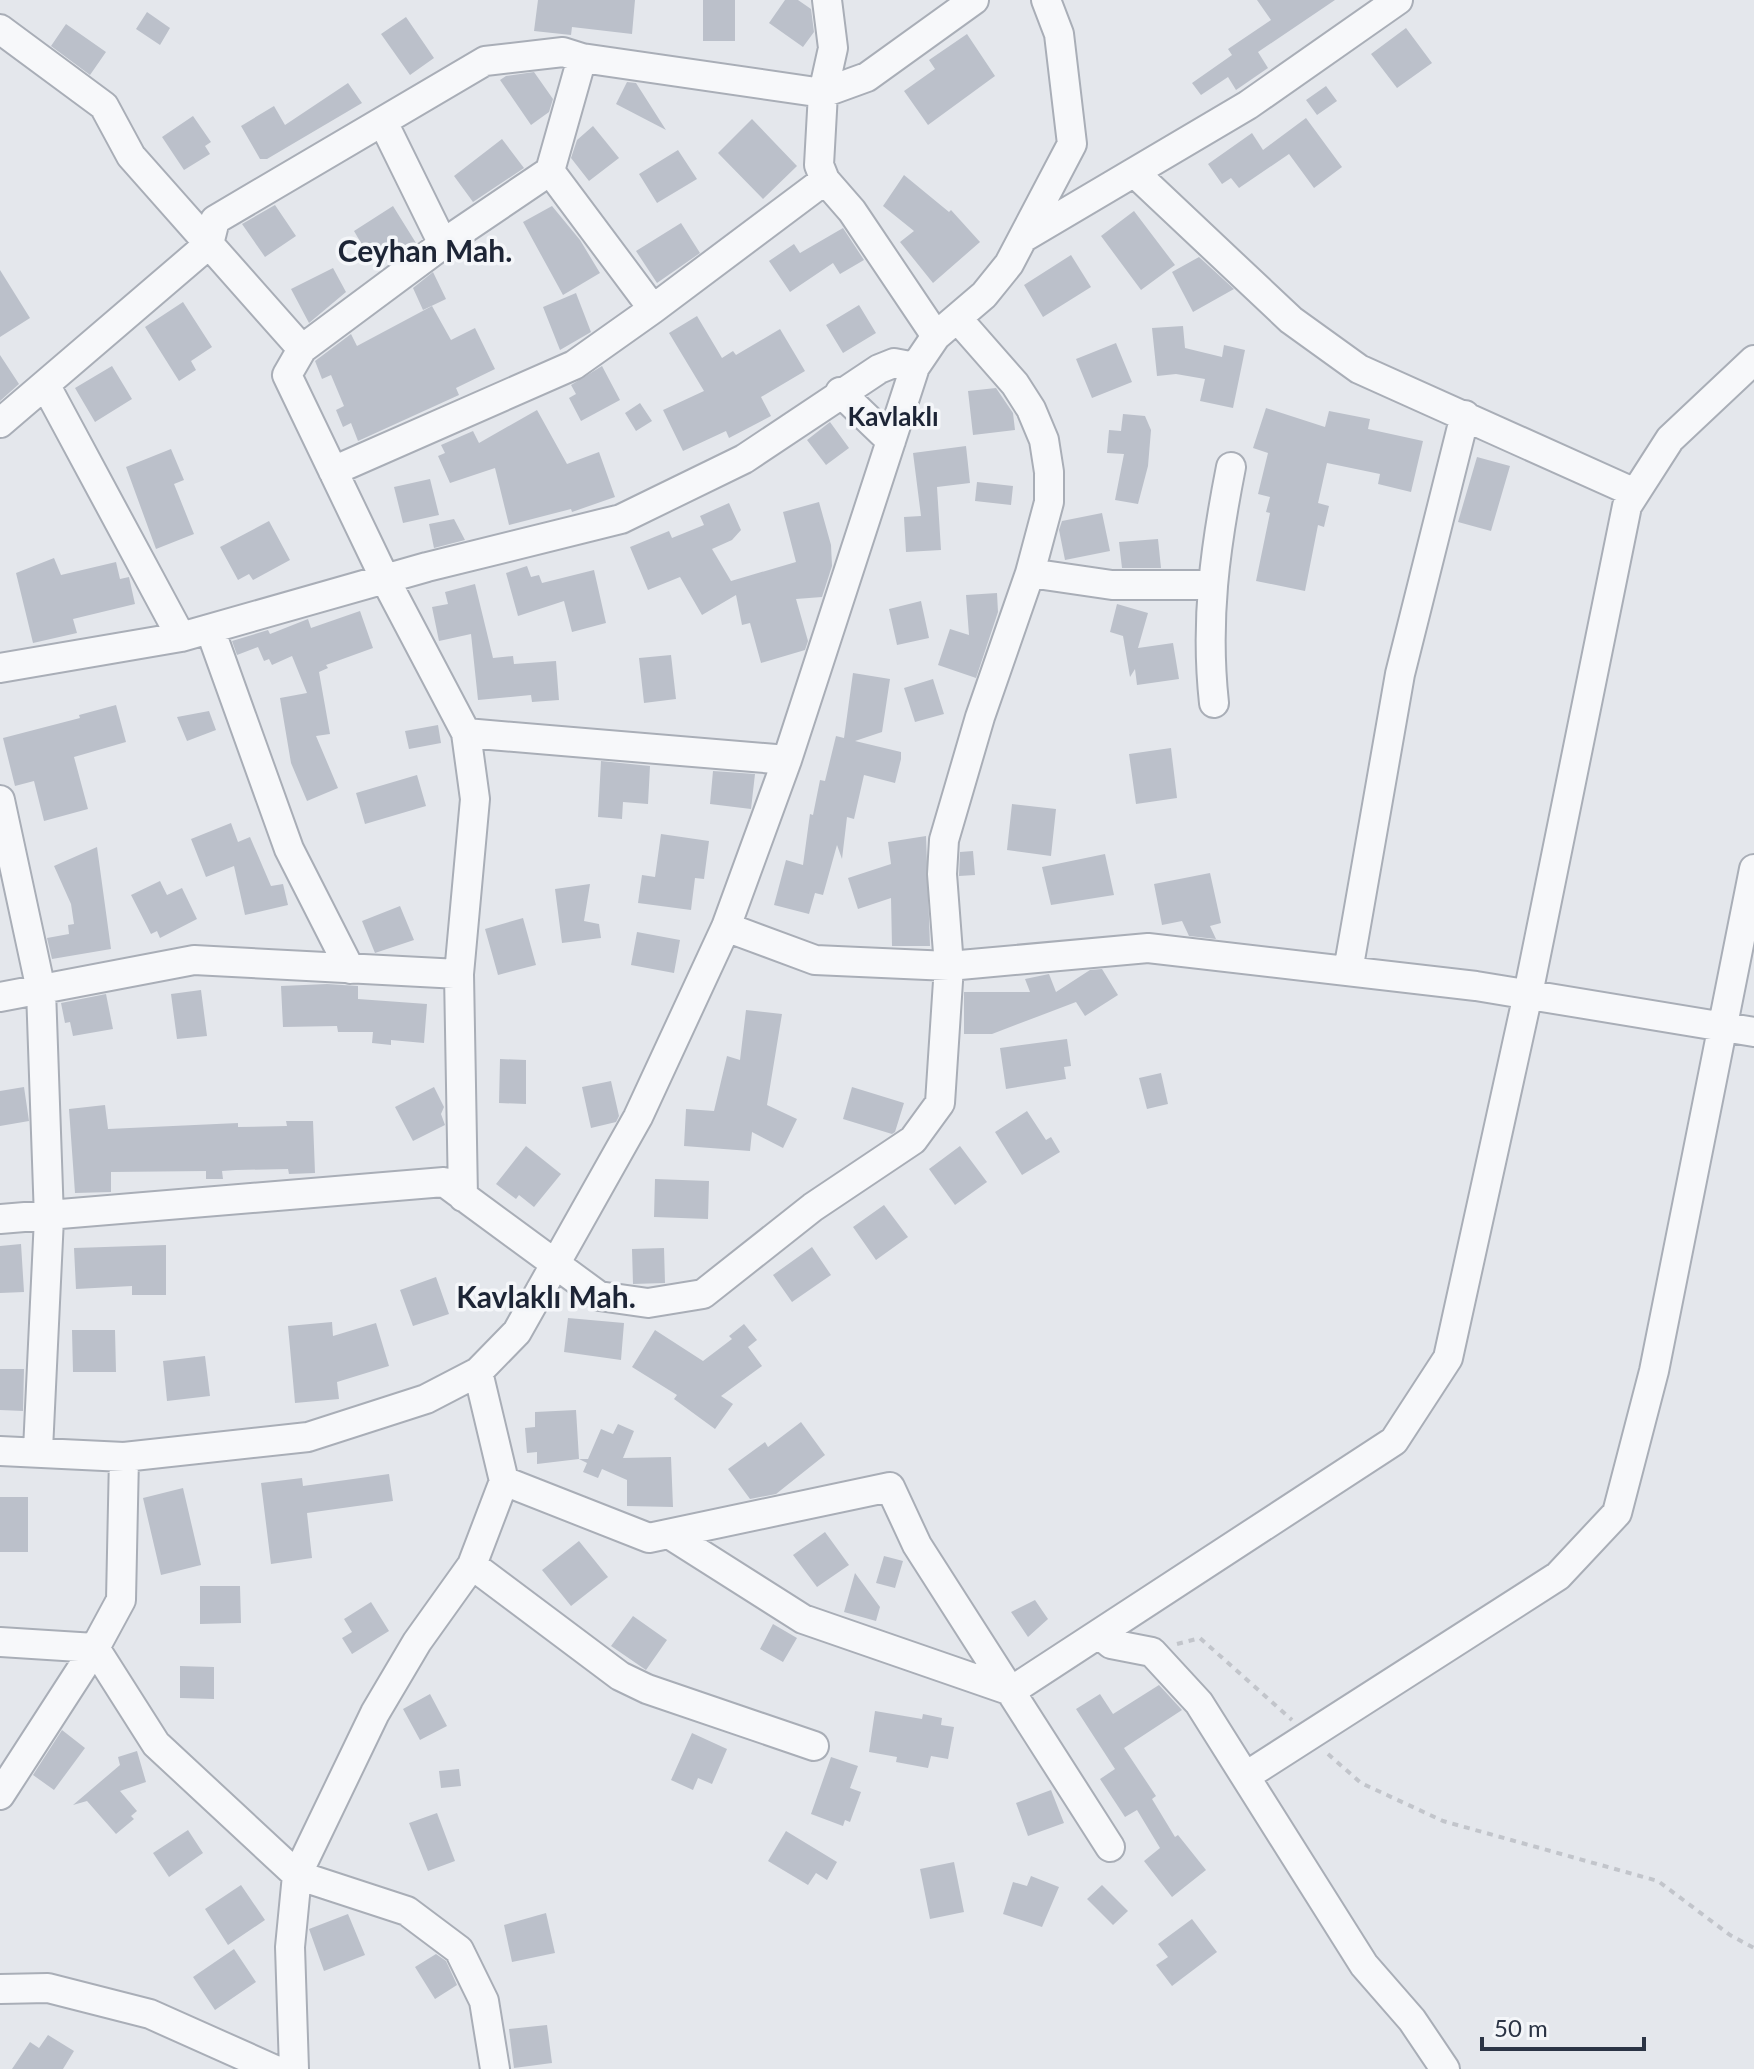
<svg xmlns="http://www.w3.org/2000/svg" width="1754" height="2069" viewBox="0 0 1754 2069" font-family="Lato,sans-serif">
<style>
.building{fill:#bbc0ca}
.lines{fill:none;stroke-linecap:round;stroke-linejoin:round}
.minor-casing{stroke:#a9aeb7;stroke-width:32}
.path{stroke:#c2c5cb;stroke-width:4;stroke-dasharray:6 6;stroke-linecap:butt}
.minor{stroke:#f7f8fa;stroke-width:28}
.labels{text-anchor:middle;stroke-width:7;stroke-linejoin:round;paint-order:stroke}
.quarter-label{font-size:26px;font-weight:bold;fill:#1d2536;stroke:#f4f6f9}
.district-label{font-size:30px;font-weight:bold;fill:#1d2536;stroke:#f4f6f9}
</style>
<rect width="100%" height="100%" fill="#e4e7ec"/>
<path class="building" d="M 538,0 L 635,0 L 632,34 L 572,27 L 571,35 L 534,31 Z
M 703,0 L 735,0 L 735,41 L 703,41 Z
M 785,0 L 798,0 L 811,9 L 814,32 L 803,47 L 769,23 Z
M 1257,0 L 1335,0 L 1258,52 L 1268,68 L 1236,90 L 1228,77 L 1201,95 L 1192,83 L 1232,55 L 1228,49 L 1271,20 Z
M 147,12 L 170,28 L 160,45 L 136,29 Z
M 406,17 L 434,58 L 410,75 L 381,34 Z
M 66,24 L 106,52 L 90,75 L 51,46 Z
M 1406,28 L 1432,63 L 1397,88 L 1371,54 Z
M 967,34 L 995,76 L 928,125 L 904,91 L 935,69 L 929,60 Z
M 534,72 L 553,99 L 549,112 L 531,125 L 500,80 L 506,76 Z
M 627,82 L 636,83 L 666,130 L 616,104 Z
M 348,83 L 362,103 L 267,159 L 260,159 L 241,126 L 274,106 L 285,125 Z
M 1326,86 L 1337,101 L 1317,115 L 1306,100 Z
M 193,116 L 211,142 L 205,146 L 210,154 L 184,170 L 162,137 Z
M 1306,118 L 1342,167 L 1314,188 L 1289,154 L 1239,188 L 1231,178 L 1222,184 L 1208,164 L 1252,133 L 1263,150 Z
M 752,119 L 797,166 L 763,199 L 718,153 Z
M 593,126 L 619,158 L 589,181 L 571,158 L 577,140 Z
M 502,139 L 524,168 L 473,202 L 454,176 Z
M 678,150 L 697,179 L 657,203 L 639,174 Z
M 904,175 L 949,212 L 951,210 L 980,242 L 933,283 L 900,242 L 914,231 L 883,206 Z
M 275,205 L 296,236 L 265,257 L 242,224 Z
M 393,206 L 416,243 L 383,263 L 371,243 L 364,248 L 354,231 Z
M 552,206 L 580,240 L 600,273 L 563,295 L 523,222 Z
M 1134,211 L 1175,265 L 1141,290 L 1101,236 Z
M 681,223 L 700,253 L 657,283 L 636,251 Z
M 843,228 L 864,260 L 840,274 L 833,263 L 790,292 L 769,261 L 794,244 L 800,253 Z
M 1071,255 L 1091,287 L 1043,317 L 1024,285 Z
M 1199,257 L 1234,289 L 1193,312 L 1172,272 Z
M 333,268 L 346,292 L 309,323 L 291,289 Z
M 0,270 L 30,318 L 0,337 Z
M 433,272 L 446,299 L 423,310 L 413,288 Z
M 576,293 L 591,332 L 560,350 L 543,307 Z
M 183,302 L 212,347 L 191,361 L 196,370 L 179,381 L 145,327 Z
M 859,305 L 876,333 L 843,353 L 826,325 Z
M 432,306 L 451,340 L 475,328 L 495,369 L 456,388 L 459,395 L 358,441 L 351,423 L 343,427 L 336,410 L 344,406 L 331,375 L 322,379 L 315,361 L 351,334 L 357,346 Z
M 697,316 L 722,358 L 733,351 L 736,355 L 780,329 L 805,371 L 761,397 L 771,416 L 729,438 L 726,431 L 683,451 L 663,410 L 704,391 L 669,333 Z
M 1183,326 L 1185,348 L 1222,357 L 1224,345 L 1245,350 L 1233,408 L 1200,401 L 1205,379 L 1176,374 L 1157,376 L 1152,328 Z
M 1116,343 L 1132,382 L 1092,398 L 1076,359 Z
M 0,355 L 19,384 L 0,401 Z
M 112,366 L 132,399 L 95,422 L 75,388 Z
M 602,366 L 620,400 L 581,421 L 569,398 L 576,394 L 571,385 Z
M 996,388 L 1013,413 L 1015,430 L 973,435 L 968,391 Z
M 640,403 L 652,421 L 636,431 L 625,413 Z
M 1266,408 L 1325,427 L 1329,411 L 1370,419 L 1368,429 L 1423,441 L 1411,492 L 1378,484 L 1380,474 L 1327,463 L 1318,503 L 1329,506 L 1324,527 L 1318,525 L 1305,591 L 1256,581 L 1270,513 L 1266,512 L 1270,497 L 1258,494 L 1268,453 L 1253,448 Z
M 537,410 L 567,464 L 599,452 L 615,497 L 572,512 L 571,509 L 509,525 L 495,468 L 450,483 L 438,456 L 445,453 L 441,445 L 473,431 L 479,443 Z
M 1123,414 L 1145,416 L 1151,430 L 1148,466 L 1138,504 L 1115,500 L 1124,454 L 1107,453 L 1109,430 L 1121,431 Z
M 830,422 L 849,448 L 826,465 L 807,440 Z
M 966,446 L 970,483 L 937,487 L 941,550 L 906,552 L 904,517 L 921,516 L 913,453 Z
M 171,449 L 184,480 L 174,484 L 194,534 L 156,549 L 126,467 Z
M 1477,457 L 1510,466 L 1491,531 L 1458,522 Z
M 430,479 L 439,515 L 403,523 L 394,487 Z
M 977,482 L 1013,486 L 1011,505 L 975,501 Z
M 819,502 L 831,545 L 832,566 L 822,597 L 796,599 L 808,641 L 805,650 L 761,663 L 750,623 L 742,625 L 736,595 L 702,615 L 680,577 L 648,590 L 630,547 L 669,531 L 672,538 L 704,525 L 700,516 L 729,503 L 741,530 L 732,540 L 712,549 L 731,581 L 796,562 L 783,512 Z
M 1102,513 L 1110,551 L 1065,560 L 1059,530 L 1062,521 Z
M 454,519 L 465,540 L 434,548 L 429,524 Z
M 269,521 L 290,560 L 253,580 L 249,574 L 238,580 L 220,547 Z
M 1158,539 L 1161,568 L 1122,568 L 1119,542 Z
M 54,558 L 61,575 L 116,562 L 120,579 L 129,577 L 135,604 L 73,619 L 77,633 L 33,643 L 16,573 Z
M 527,566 L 531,577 L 539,575 L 542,583 L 594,570 L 606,623 L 572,632 L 564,601 L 518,616 L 506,573 Z
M 475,584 L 493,658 L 513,656 L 514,664 L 556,661 L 559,700 L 532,702 L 531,695 L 478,700 L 471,634 L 439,641 L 432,607 L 448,604 L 445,592 Z
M 997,593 L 998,612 L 976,678 L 938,665 L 950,629 L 969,635 L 966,595 Z
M 921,601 L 929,638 L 897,645 L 889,609 Z
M 1117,604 L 1148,613 L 1138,648 L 1173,643 L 1179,679 L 1137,685 L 1135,669 L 1130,677 L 1123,636 L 1110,632 Z
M 360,611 L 373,648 L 326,665 L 328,668 L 319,672 L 330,734 L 316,736 L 338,788 L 307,801 L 291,763 L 280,698 L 307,693 L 292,656 L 272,665 L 269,659 L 264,661 L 258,647 L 237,655 L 232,641 L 268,630 L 270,634 L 308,619 L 311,628 Z
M 671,655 L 676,699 L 644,703 L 639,658 Z
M 853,673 L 890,679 L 882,732 L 855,741 L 901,752 L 901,759 L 895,783 L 864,775 L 854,819 L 847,817 L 842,859 L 837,845 L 823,895 L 815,893 L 809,914 L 774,905 L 786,860 L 803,865 L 810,814 L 813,815 L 820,780 L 825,781 L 836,736 L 844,738 Z
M 933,679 L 944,714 L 915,722 L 904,688 Z
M 116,705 L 126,742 L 74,757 L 88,809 L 44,821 L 34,781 L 15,786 L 3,738 L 80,718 L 79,715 Z
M 209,711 L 216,730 L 187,741 L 177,717 Z
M 438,725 L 441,743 L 409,749 L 405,731 Z
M 1171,748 L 1177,798 L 1136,804 L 1129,754 Z
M 601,761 L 650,766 L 648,804 L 623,802 L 622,819 L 598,817 Z
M 713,771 L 755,774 L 751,809 L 710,804 Z
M 417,775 L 426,806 L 365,824 L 356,793 Z
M 1012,804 L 1056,809 L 1051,856 L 1007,850 Z
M 231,823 L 238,842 L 250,837 L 271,886 L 283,884 L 288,905 L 245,915 L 234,866 L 206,877 L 191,839 Z
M 661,834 L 709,841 L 704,879 L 695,878 L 691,910 L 638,903 L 642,875 L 655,877 Z
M 926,836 L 930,946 L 892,946 L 891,898 L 858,909 L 848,878 L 891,864 L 888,842 Z
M 97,847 L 111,949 L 52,959 L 47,938 L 69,934 L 68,925 L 74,924 L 71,904 L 54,866 Z
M 973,851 L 975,875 L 959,876 L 960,852 Z
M 1105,854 L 1114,895 L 1051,905 L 1042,867 Z
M 1210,873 L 1221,923 L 1210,926 L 1216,939 L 1189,936 L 1182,921 L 1162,925 L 1154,884 Z
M 160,881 L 167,895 L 182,888 L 197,919 L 160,938 L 157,931 L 151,934 L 131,895 Z
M 590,884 L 584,921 L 599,924 L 601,938 L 562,943 L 555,889 Z
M 400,906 L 414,940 L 375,953 L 362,921 Z
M 523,918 L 536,965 L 498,975 L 485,929 Z
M 637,932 L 680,940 L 674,973 L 631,965 Z
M 1102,969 L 1118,995 L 1085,1016 L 1076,1002 L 992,1034 L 964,1034 L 964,992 L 1030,992 L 1025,979 L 1049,974 L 1056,992 L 1090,970 Z
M 327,984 L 358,986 L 358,999 L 427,1004 L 424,1043 L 391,1040 L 391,1045 L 372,1043 L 373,1032 L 338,1032 L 337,1026 L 283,1027 L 281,986 Z
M 201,990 L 207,1036 L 177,1039 L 171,994 Z
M 106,994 L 113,1029 L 73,1036 L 70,1022 L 65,1023 L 61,1003 Z
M 746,1010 L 782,1014 L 767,1105 L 797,1119 L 783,1148 L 752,1132 L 750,1151 L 684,1146 L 686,1109 L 714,1111 L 727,1056 L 740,1060 Z
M 1067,1039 L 1071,1066 L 1064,1067 L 1066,1079 L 1006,1089 L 1000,1048 Z
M 500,1059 L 526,1060 L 526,1104 L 499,1103 Z
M 1161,1073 L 1168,1104 L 1147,1109 L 1139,1078 Z
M 611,1081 L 619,1116 L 616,1122 L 591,1128 L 582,1087 Z
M 24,1087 L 29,1121 L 0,1126 L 0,1091 Z
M 434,1087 L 444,1107 L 441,1114 L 445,1125 L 413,1141 L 395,1107 Z
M 852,1087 L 904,1103 L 895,1132 L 892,1134 L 843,1119 Z
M 105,1105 L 108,1129 L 238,1123 L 238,1127 L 287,1126 L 286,1121 L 313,1121 L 315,1173 L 289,1174 L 288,1169 L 236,1170 L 222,1171 L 223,1179 L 206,1179 L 206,1171 L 111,1172 L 111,1192 L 75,1193 L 69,1109 Z
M 1027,1111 L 1046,1140 L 1051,1137 L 1060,1152 L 1022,1175 L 995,1132 Z
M 526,1146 L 561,1174 L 534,1207 L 519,1195 L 516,1199 L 496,1184 Z
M 960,1146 L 987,1182 L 955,1205 L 929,1169 Z
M 655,1179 L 709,1181 L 708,1219 L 654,1217 Z
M 884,1205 L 908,1237 L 876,1260 L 853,1227 Z
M 21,1244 L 24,1292 L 0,1293 L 0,1246 Z
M 166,1245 L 166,1295 L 132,1295 L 132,1286 L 76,1289 L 74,1248 Z
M 812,1247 L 831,1275 L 792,1302 L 773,1275 Z
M 664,1248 L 665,1283 L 633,1284 L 632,1249 Z
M 436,1277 L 449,1314 L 413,1326 L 400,1290 Z
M 568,1318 L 624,1323 L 621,1360 L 564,1352 Z
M 332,1322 L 333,1336 L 376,1323 L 389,1366 L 337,1382 L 339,1399 L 295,1403 L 288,1326 Z
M 744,1324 L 757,1340 L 748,1347 L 762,1366 L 721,1396 L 733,1404 L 715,1429 L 674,1399 L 677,1395 L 632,1367 L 655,1330 L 703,1361 L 732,1339 L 729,1336 Z
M 72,1330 L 115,1330 L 116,1372 L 73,1372 Z
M 205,1356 L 210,1396 L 167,1401 L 163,1361 Z
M 0,1369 L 24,1369 L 23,1411 L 0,1410 Z
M 576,1410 L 579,1459 L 588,1459 L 601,1429 L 613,1434 L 618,1424 L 634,1431 L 623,1458 L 671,1457 L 673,1507 L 627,1506 L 627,1480 L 602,1469 L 598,1478 L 583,1472 L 587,1463 L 579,1459 L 537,1464 L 537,1452 L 527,1453 L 525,1428 L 535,1427 L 535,1412 Z
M 801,1422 L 825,1455 L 776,1494 L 750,1499 L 728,1469 L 765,1442 L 768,1447 Z
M 389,1474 L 393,1501 L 307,1513 L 312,1558 L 271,1564 L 261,1483 L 302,1478 L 303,1486 Z
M 183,1488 L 201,1565 L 161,1575 L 143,1498 Z
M 0,1497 L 28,1497 L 28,1552 L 0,1552 Z
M 825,1532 L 849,1565 L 817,1587 L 793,1555 Z
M 579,1541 L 608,1577 L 571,1606 L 542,1570 Z
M 884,1556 L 903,1561 L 895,1588 L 876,1583 Z
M 855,1573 L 880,1607 L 876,1621 L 844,1612 Z
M 200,1586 L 240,1586 L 241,1623 L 200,1624 Z
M 1035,1600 L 1048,1619 L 1028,1637 L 1011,1612 Z
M 371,1602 L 389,1631 L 352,1654 L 342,1638 L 352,1632 L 344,1619 Z
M 633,1616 L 667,1640 L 646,1670 L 611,1646 Z
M 773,1624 L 797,1638 L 783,1662 L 760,1649 Z
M 180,1666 L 214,1667 L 214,1699 L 180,1698 Z
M 1159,1685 L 1182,1710 L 1124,1748 L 1156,1796 L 1152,1799 L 1175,1837 L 1178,1835 L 1206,1870 L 1172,1897 L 1144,1861 L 1160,1848 L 1137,1810 L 1125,1817 L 1100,1779 L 1115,1769 L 1076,1709 L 1100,1694 L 1113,1714 Z
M 430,1694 L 447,1726 L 420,1740 L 403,1709 Z
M 875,1711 L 922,1719 L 923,1714 L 942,1718 L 941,1725 L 954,1727 L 948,1759 L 931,1756 L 928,1768 L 896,1762 L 897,1757 L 869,1752 Z
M 62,1730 L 85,1748 L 54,1790 L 33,1775 Z
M 692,1733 L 727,1749 L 712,1784 L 698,1778 L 693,1790 L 671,1780 Z
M 137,1751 L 146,1782 L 120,1791 L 137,1811 L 131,1816 L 134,1819 L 116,1834 L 87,1801 L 73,1805 L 120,1765 L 118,1757 Z
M 831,1757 L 858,1766 L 850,1788 L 861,1792 L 850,1822 L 845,1820 L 843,1826 L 811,1814 Z
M 459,1769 L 461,1786 L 441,1788 L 439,1771 Z
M 1051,1790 L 1064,1823 L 1028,1836 L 1016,1803 Z
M 437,1813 L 455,1861 L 428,1871 L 409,1823 Z
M 188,1830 L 203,1853 L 169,1877 L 153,1853 Z
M 786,1831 L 837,1862 L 827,1880 L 816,1873 L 808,1885 L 768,1861 Z
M 954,1862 L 964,1912 L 930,1919 L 920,1869 Z
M 1031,1876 L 1059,1887 L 1042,1927 L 1003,1914 L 1013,1882 L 1027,1886 Z
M 241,1885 L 265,1920 L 228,1945 L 205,1909 Z
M 1102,1885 L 1128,1911 L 1113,1925 L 1087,1899 Z
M 546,1913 L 555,1953 L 512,1962 L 504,1925 Z
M 348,1914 L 365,1955 L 324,1971 L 309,1929 Z
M 1192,1919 L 1217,1952 L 1172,1986 L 1156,1965 L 1168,1957 L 1158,1944 Z
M 234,1949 L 256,1982 L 215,2010 L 193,1977 Z
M 436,1954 L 446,1961 L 457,1985 L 435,1999 L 415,1967 Z
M 547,2025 L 552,2063 L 514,2068 L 509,2029 Z
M 48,2035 L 74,2051 L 63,2069 L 12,2069 L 30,2042 L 39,2048 Z"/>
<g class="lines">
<defs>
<path id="minor" d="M 827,0 L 833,48 L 823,93 L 819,165 L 825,180 L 852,211 L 936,336
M 0,29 L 104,106 L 131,156 L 302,349
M 383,122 L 443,244
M 550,171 L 653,309 L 825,180
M 1135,173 L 1291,320 L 1359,369 L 1635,493
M 1023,238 L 1248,105 L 1398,0
M 46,386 L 181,637
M 840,392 L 891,441
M 0,423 L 209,244 L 215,220 L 485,61 L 563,52 L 582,58 L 823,93 L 867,77 L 974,0
M 333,471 L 574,365 L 653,309
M 1030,573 L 1112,585 L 1210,585
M 210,629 L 289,849 L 350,969
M 0,668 L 181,637 L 427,567 L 621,519 L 744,459 L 879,369 L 894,363 L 915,367
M 1214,703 C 1205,621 1215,548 1231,467
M 466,733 L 787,760
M 0,800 L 41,990 L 49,1218 L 38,1450
M 726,927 L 815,960 L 949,966 L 1148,948 L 1476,986 L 1754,1032
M 1348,971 L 1400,674 L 1465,415
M 0,997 L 194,960 L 459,974
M 463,1197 L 459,974 L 475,799 L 466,733 L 385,579 L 287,375 L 302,349 L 454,236 L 550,171 L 582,58
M 0,1219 L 444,1182 L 599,1296 L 648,1303 L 703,1294 L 813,1207 L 913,1140 L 940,1103 L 949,966 L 942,874 L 944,840 L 980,717 L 1030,573 L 1049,502 L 1049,472 L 1044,440 L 1031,409 L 1015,384 L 957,318
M 0,1451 L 124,1457 L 308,1437 L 426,1399 L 478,1372 L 517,1332 L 638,1117 L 726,927 L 787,760 L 915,367 L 936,336 L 984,295 L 1009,264 L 1072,144 L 1059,34 L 1046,0
M 504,1481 L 649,1538 L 890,1487 L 917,1545 L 1110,1847
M 669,1534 L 803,1619 L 1011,1691 L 1394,1441 L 1448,1358 L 1528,994 L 1627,506 L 1670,439 L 1754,360
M 472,1565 L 620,1676 L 647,1689 L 814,1746
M 1099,1634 L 1111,1644 L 1152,1652 L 1199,1703 L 1364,1965 L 1412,2020 L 1445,2069
M 0,1642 L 95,1648 L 156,1744 L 297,1875 L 407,1911 L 459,1950 L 484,2001 L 495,2069
M 1246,1776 L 1558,1576 L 1617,1513 L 1654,1371 L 1754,869
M 0,1795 L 95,1648 L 121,1600 L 124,1457
M 0,1989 L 48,1988 L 150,2014 L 273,2069
M 294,2069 L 290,1947 L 297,1875 L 375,1713 L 417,1642 L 472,1565 L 504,1481 L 478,1372"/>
</defs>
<use href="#minor" class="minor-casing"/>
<path class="path" d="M 1177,1644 L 1200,1638 L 1292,1720
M 1328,1754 L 1361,1783 L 1443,1821 L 1658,1881 L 1730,1935 L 1754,1948"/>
<use href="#minor" class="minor"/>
</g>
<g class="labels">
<g class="quarter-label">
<text x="893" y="426">Kavlaklı</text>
</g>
<g class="district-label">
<text x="425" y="262">Ceyhan Mah.</text>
<text x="546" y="1308">Kavlaklı Mah.</text>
</g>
</g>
<path d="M1482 2037v12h162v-12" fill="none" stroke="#2b3445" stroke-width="4"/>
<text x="1494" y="2037" font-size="24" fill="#2b3445" stroke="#f4f6f9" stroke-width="6" paint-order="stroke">50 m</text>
</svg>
